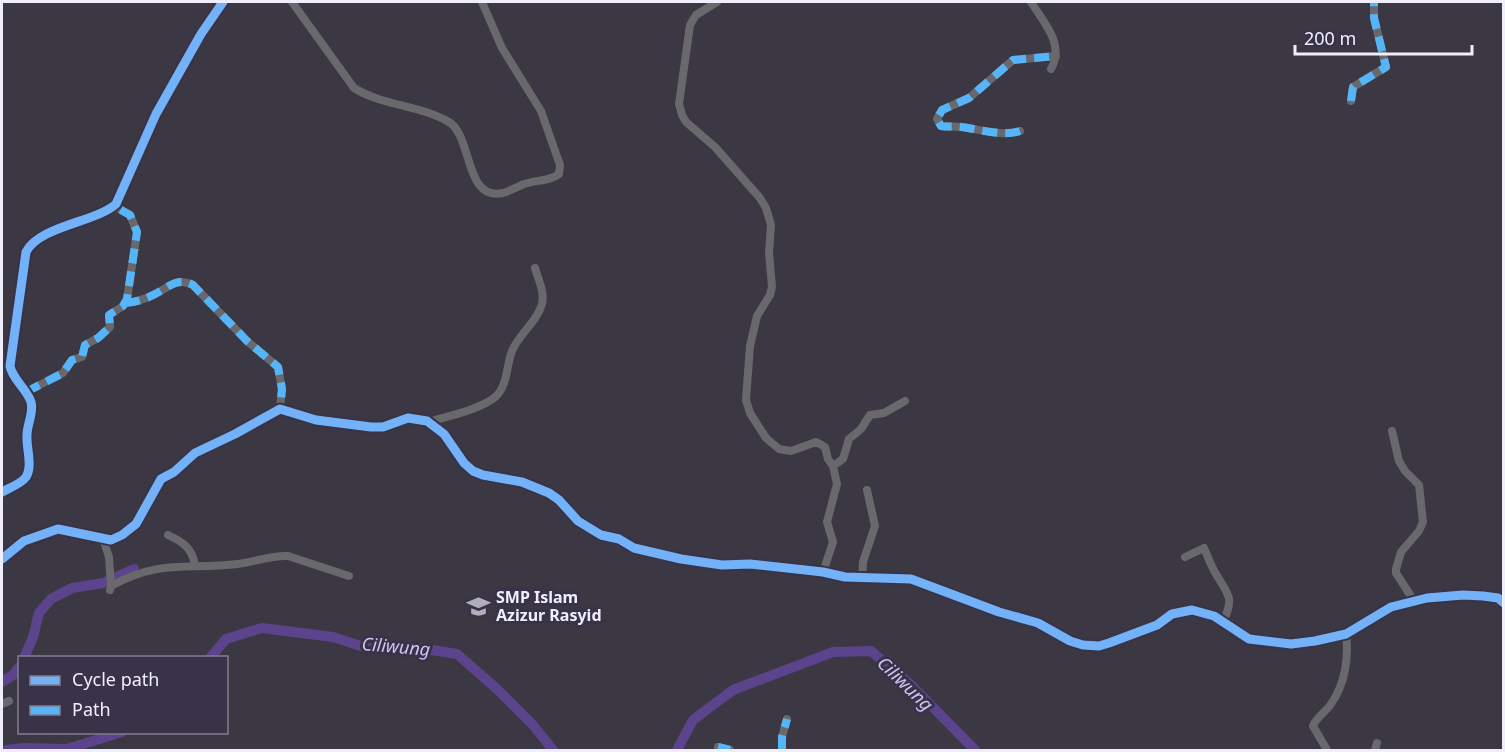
<svg xmlns="http://www.w3.org/2000/svg" width="1505" height="752" viewBox="0 0 1505 752" font-family="'Noto Sans',sans-serif">
<style>
.lines{fill:none;stroke-linecap:round;stroke-linejoin:round}
.river{stroke:#5b448b;stroke-width:10}
.minor{stroke:#69686d;stroke-width:8}
.quiet{stroke:#56b5f8;stroke-width:8;stroke-dasharray:15 8;stroke-linecap:butt}
.cycleway-casing{stroke:#383348;stroke-width:13}
.cycleway{stroke:#73b2f8;stroke-width:9}
.labels{text-anchor:middle;stroke-width:6;stroke-linejoin:round;paint-order:stroke}
.poi-label{font-size:16px;font-weight:bold;fill:#f1eefc;stroke:#383348;text-anchor:start}
.water-label{font-size:18px;font-style:italic;fill:#cfc4f0;stroke:#383348}
</style>
<rect width="100%" height="100%" fill="#3b3843"/>
<g class="lines">
<path class="river" d="M 24,658 L 33,637 L 39,613 L 51,599 L 72,588 L 103,583 L 134,569
M 210,658 L 226,639 L 262,628 L 333,637 L 367,648 L 419,648 L 457,654 L 497,689 L 533,725 L 553,750
M 2,682 L 13,675 L 20,666
M 7,750 L 24,748 L 67,749 L 122,732
M 677,750 L 693,720 L 733,690 L 833,652 L 871,651 L 911,685 L 975,750"/>
<path class="minor" d="M 292,2 L 354,88 C 383,106 420,105 449,122 C 473,137 464,201 503,193 C 510,191 517,187 524,184 C 535,180 551,181 559,174 L 560,165 L 541,111 L 502,48 L 482,2
M 717,2 L 696,15 L 690,25 L 679,104 L 682,115 L 686,122 L 715,147 L 760,198 L 766,208 L 771,225 L 769,253 L 772,287 L 770,295 L 757,316 L 750,346 L 746,400 L 750,413 L 766,438 L 779,449 L 791,451 L 816,442 L 825,447 L 828,459 L 833,466
M 1031,2 C 1044,23 1065,44 1051,69
M 1351,101 L 1353,87 L 1386,67 L 1374,18 L 1374,2
M 1020,131 C 1002,137 979,129 961,127 C 954,126 947,127 941,126 L 937,119 L 942,110 L 969,98 L 1013,60 L 1056,56
M 125,303 C 134,302 144,300 153,295 C 167,289 176,276 193,285 L 247,341 L 278,367 L 282,389 L 280,409
M 26,392 L 63,373 L 72,360 L 82,357 L 85,345 L 98,338 L 110,327 L 109,315 L 123,306 L 127,299 L 137,232 L 130,215 L 114,206
M 429,422 C 448,416 478,410 494,398 C 508,387 506,366 512,351 C 519,334 537,322 542,304 C 545,292 538,279 535,268
M 1392,431 L 1399,461 L 1405,471 L 1419,485 L 1423,522 L 1419,531 L 1401,552 L 1396,569 L 1396,573 L 1414,601
M 2,492 C 9,488 21,484 26,477 C 33,466 26,447 27,435 C 27,424 34,413 31,402 C 27,389 12,379 10,366 L 26,252 C 39,226 96,222 116,204 L 156,114 L 201,34 L 223,2
M 168,535 C 183,542 192,548 195,565
M 103,539 L 109,557 L 111,586
M 1185,557 L 1204,548 C 1208,557 1211,566 1216,574 C 1228,595 1235,597 1223,622
M 2,559 L 24,541 L 58,529 L 111,540 L 122,535 L 136,524 L 161,479 L 174,472 L 195,453 L 235,434 L 280,409 L 316,420 L 371,427 L 383,427 L 408,418 L 427,421 L 444,434 L 464,463 L 473,471 L 483,475 L 522,482 L 549,493 L 559,500 L 578,521 L 601,535 L 619,539 L 634,548 L 681,559 L 722,565 L 750,564 L 823,572 L 845,577 L 911,579 L 999,612 L 1038,623 L 1070,641 L 1083,645 L 1099,646 L 1109,643 L 1157,625 L 1172,614 L 1192,610 L 1214,616 L 1249,639 L 1291,644 L 1315,641 L 1346,634 L 1391,607 L 1427,598 L 1463,595 L 1483,596 L 1498,598 L 1504,603
M 823,572 L 833,542 L 827,522 L 837,484 L 833,466 L 843,459 L 849,439 L 861,429 L 870,415 L 884,413 L 905,401
M 862,578 L 863,562 L 875,526 L 867,490
M 110,590 L 111,586 C 159,559 188,570 238,564 C 255,562 271,555 288,556 L 349,576
M 2,704 L 9,701
M 718,747 L 730,750
M 782,750 L 782,737 L 787,719
M 1327,750 L 1313,726 C 1316,717 1326,712 1331,704 C 1345,684 1349,658 1346,634
M 1375,750 L 1377,743"/>
<path class="quiet" d="M 1351,101 L 1353,87 L 1386,67 L 1374,18 L 1374,2
M 1020,131 C 1002,137 979,129 961,127 C 954,126 947,127 941,126 L 937,119 L 942,110 L 969,98 L 1013,60 L 1056,56
M 125,303 C 134,302 144,300 153,295 C 167,289 176,276 193,285 L 247,341 L 278,367 L 282,389 L 280,409
M 26,392 L 63,373 L 72,360 L 82,357 L 85,345 L 98,338 L 110,327 L 109,315 L 123,306 L 127,299 L 137,232 L 130,215 L 114,206
M 718,747 L 730,750
M 782,750 L 782,737 L 787,719"/>
<defs>
<path id="cycleway" d="M 2,492 C 9,488 21,484 26,477 C 33,466 26,447 27,435 C 27,424 34,413 31,402 C 27,389 12,379 10,366 L 26,252 C 39,226 96,222 116,204 L 156,114 L 201,34 L 223,2
M 2,559 L 24,541 L 58,529 L 111,540 L 122,535 L 136,524 L 161,479 L 174,472 L 195,453 L 235,434 L 280,409 L 316,420 L 371,427 L 383,427 L 408,418 L 427,421 L 444,434 L 464,463 L 473,471 L 483,475 L 522,482 L 549,493 L 559,500 L 578,521 L 601,535 L 619,539 L 634,548 L 681,559 L 722,565 L 750,564 L 823,572 L 845,577 L 911,579 L 999,612 L 1038,623 L 1070,641 L 1083,645 L 1099,646 L 1109,643 L 1157,625 L 1172,614 L 1192,610 L 1214,616 L 1249,639 L 1291,644 L 1315,641 L 1346,634 L 1391,607 L 1427,598 L 1463,595 L 1483,596 L 1498,598 L 1504,603"/>
</defs>
<use href="#cycleway" class="cycleway-casing"/>
<use href="#cycleway" class="cycleway"/>
</g>
<defs>
<symbol id="school-bare" viewBox="-9 -9 18 18"><path d="M0-5L7-2L0 1L-7-2ZM-4 1L0 2.5L4 1V4Q0 6-4 4Z" fill="#b1aebb" stroke="#383348" stroke-width="2.5" paint-order="stroke"/></symbol>
</defs>
<g fill-rule="evenodd">
<use href="#school-bare" x="462" y="590" width="33" height="33"/>
</g>
<g class="labels">
<g class="poi-label">
<text x="496" y="603">SMP Islam<tspan x="496" dy="18">Azizur Rasyid</tspan></text>
</g>
<g class="water-label">
<text transform="translate(396 647) rotate(5)" y="6">Ciliwung</text>
<text transform="translate(905 684) rotate(44)" y="6">Ciliwung</text>
</g>
</g>
<rect width="1505" height="752" fill="none" stroke="#f1eefc" stroke-width="6"/>
<rect x="18" y="656" width="210" height="78" fill="#383348" stroke="#827e90" stroke-width="1.5"/>
<rect x="30" y="676" width="30" height="9" fill="#73b2f8" stroke="#827e90" stroke-width="1.5"/>
<text x="72" y="686" font-size="18" fill="#f1eefc">Cycle path</text>
<rect x="30" y="706" width="30" height="9" fill="#56b5f8" stroke="#827e90" stroke-width="1.5"/>
<text x="72" y="716" font-size="18" fill="#f1eefc">Path</text>
<path d="M1295 45v9h177v-9" fill="none" stroke="#f1eefc" stroke-width="3"/>
<text x="1304" y="45" font-size="18" fill="#f1eefc" stroke="#383348" stroke-width="4.5" paint-order="stroke">200 m</text>
</svg>
